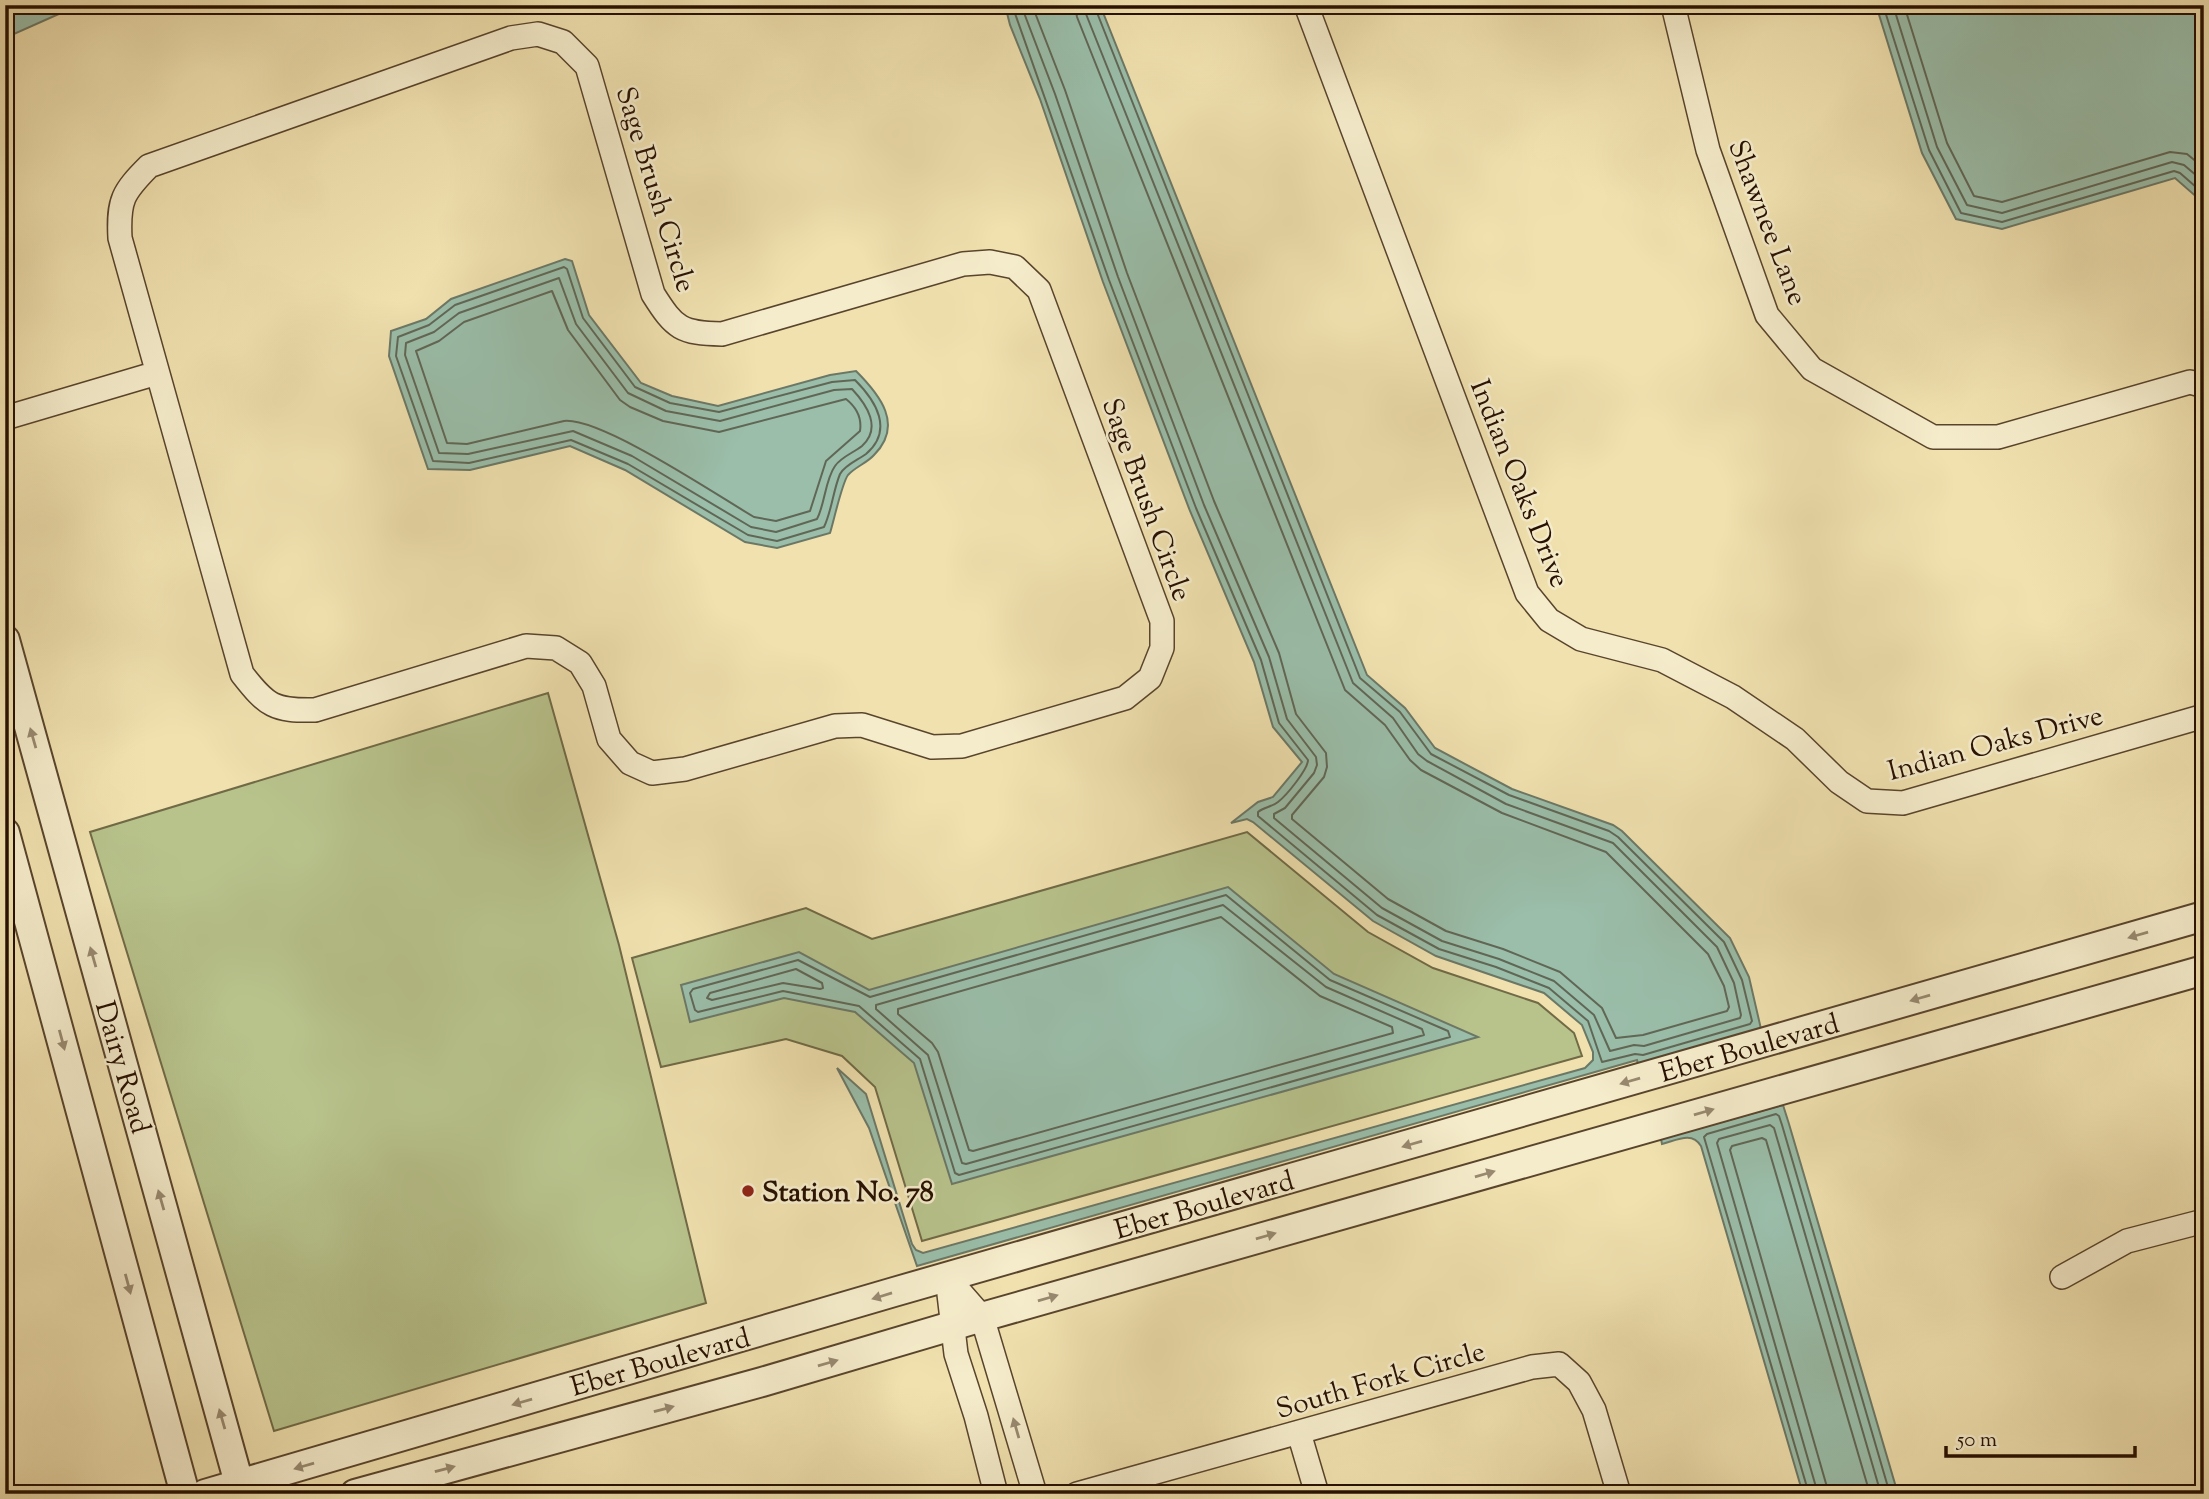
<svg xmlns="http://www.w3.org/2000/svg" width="2209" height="1499" viewBox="0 0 2209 1499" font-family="'Sorts Mill Goudy',serif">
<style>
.green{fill:#b8c38c;stroke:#706a46;stroke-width:2}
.water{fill:#9abeaa;stroke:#6c7866;stroke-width:2}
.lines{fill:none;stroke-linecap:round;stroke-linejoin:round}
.shore{stroke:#606756;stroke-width:2}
.minor-casing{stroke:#59442c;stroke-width:26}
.tertiary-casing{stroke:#59442c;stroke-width:32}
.minor{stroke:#f5eccb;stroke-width:23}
.tertiary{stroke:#f5eccb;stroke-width:28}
.oneway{fill:#988970}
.poi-dot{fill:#8f2418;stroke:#f5eccb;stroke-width:2.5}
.labels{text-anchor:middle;stroke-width:5;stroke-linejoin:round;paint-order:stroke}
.street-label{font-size:28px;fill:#271001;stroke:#f5eccb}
.poi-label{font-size:28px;font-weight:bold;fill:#271001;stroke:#f5eccb;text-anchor:start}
</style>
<rect width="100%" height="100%" fill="#f0e1af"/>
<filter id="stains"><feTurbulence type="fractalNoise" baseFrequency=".00286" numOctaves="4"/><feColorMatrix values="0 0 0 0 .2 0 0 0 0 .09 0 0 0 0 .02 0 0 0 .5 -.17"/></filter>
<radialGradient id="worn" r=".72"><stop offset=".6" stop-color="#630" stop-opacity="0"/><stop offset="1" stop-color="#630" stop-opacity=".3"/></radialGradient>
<path class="green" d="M 548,693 L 619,945 L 706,1303 L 274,1431 L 90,832 Z
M 1247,832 L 1368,932 L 1433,968 L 1538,1003 L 1574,1033 L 1582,1056 L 922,1241 L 875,1087 L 842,1056 L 786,1039 L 661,1067 L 632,958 L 806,908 L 872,939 Z"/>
<path class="water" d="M 5,5 L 79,5 L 5,38 Z
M 1005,5 L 1100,5 L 1367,675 L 1405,708 L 1435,748 L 1512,789 L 1613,825 L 1622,831 L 1730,938 L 1749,977 L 1761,1029 L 1638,1064 L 1637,1060 L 917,1266 L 869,1128 L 837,1068 L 866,1094 L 912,1244 L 916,1250 L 923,1253 L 1585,1068 L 1593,1060 L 1593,1052 L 1582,1025 L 1544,993 L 1436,956 L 1373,921 L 1253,822 L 1247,819 L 1231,823 L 1258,802 L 1273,797 L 1302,762 L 1273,727 L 1254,662 L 1190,511 L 1103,282 L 1040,99 L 1010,25 Z
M 1876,5 L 2204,5 L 2204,211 L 2199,199 L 2175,178 L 2002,229 L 1956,219 L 1922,153 Z
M 565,259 L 572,261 L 589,315 L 641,383 L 672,396 L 718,406 L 830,375 L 856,371 C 880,395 904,425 874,455 C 867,463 855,467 848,475 C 842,483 834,520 830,533 L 777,548 L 745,542 L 625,470 L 570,446 L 470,470 L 428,469 L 389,356 L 391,331 L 426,319 L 451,299 Z
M 1228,887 L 1334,974 L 1478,1037 L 952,1184 L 914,1063 L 855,1012 L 784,998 L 690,1022 L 681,985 L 799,952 L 869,990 Z
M 1783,1105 L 1789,1124 L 1898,1494 L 1803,1494 L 1701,1146 C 1692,1131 1677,1140 1662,1144 L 1661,1139 Z"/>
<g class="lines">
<path class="shore" d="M 1012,5 L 1109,280 L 1196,508 L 1261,660 L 1279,723 L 1308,760 C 1308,769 1287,795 1278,802 C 1272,807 1264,807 1258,812 L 1258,816 L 1377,915 L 1439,949 L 1496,967 L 1549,988 L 1588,1021 L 1602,1062 L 1635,1054 L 1643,1055 L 1750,1024 L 1752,1021 L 1742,980 L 1724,942 L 1618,837 L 1609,831 L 1509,795 L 1431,754 L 1400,712 L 1360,678 L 1094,5
M 1021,5 L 1055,94 L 1118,277 L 1204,505 L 1269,657 L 1287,719 L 1316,757 L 1317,765 L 1314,773 L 1285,808 L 1274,814 L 1274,818 L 1382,908 L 1442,941 L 1499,959 L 1554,981 L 1594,1015 L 1610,1051 L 1634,1045 L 1644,1046 L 1740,1018 L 1741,1015 L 1734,983 L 1717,947 L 1613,843 L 1506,804 L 1427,761 L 1418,754 L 1393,718 L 1353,683 L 1086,14 L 1085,5
M 1032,5 L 1065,90 L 1127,273 L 1214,501 L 1279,653 L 1296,714 L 1326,753 L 1327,767 L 1324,777 L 1292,815 L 1292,819 L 1388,899 L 1446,931 L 1503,949 L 1560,972 L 1602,1008 L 1616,1038 L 1643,1035 L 1727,1011 L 1729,1007 L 1724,986 L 1708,954 L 1606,852 L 1502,813 L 1421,770 L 1410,760 L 1385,725 L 1345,690 L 1077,17 L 1075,5
M 1883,5 L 1929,150 L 1961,213 L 2002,222 L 2174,171 L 2180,173 L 2204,194
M 1893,5 L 1937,147 L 1967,205 L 2002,213 L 2172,162 L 2184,165 L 2204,182
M 1904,5 L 1947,143 L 1974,196 L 2002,202 L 2170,152 L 2187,154 L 2204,168
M 564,267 L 567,269 L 583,318 L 635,387 L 670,403 L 719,412 L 832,382 L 855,380 C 876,401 894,430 866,454 C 858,460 845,465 840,474 C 833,491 832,510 824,527 L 777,541 L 748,535 L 628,464 L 571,440 L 469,463 L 433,461 L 396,356 L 398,337 L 429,325 L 455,305 Z
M 559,278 L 576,324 L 628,393 L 666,411 L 720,421 L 834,390 L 852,389 C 867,405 882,428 862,446 C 853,453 841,457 835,466 C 825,480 825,504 817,519 L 776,532 L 751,527 L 632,456 L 573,431 L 468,454 L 439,453 L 405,355 L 406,343 L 434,332 L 459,313 Z
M 552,291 L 568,330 L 620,400 L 630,407 L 663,421 L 719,432 L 846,399 C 856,407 862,418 860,431 L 826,461 L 810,511 L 776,521 L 754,517 C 718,496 601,417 564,421 L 467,444 L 447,443 L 416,351 L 439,341 L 464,322 Z
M 1226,895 L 1330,980 L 1448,1031 L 1450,1037 L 959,1175 L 955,1173 L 920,1059 L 859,1006 L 783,991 L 698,1012 L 695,1010 L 690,993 L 693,989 L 798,960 L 870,997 Z
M 1223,905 L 1326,987 L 1422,1029 L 1424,1035 L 966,1164 L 962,1163 L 928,1055 L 876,1009 L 876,1005 Z
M 1221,917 L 1320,996 L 1392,1027 L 1393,1033 L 973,1151 L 969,1150 L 938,1052 L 932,1043 L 898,1014 L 898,1009 Z
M 796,969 L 822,983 L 823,988 L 820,989 L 783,983 L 712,1000 L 707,998 L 710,993 Z
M 1809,1494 L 1704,1137 L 1707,1134 L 1776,1114 L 1779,1116 L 1782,1125 L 1890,1494
M 1818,1494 L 1717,1143 L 1719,1139 L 1770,1125 L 1774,1128 L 1881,1494
M 1829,1494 L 1730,1150 L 1732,1146 L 1762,1138 L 1766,1140 L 1870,1494"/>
<defs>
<path id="minor" d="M 1306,5 L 1527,593 L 1549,620 L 1581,639 L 1662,660 L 1733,697 L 1795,739 L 1839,782 L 1867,801 L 1903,803 L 2204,716
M 1673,5 L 1708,150 L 1767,315 L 1812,369 L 1933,437 L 1998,437 L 2190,382 L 2204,386
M 538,34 L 563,42 L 587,66 L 653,294 C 675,329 681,333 722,334 L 963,264 L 990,262 L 1015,267 L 1039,290 L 1162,621 L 1162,648 L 1150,678 L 1125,698 L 962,746 L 932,747 L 862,725 L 835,726 L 685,769 L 652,773 L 630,763 L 609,739 L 594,686 L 580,663 L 556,648 L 526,646 L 315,710 C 274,711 267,706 242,674 L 120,238 C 118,200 123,192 149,166 L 511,38 Z
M 5,418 L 157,373
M 947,1277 L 982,1317 L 1035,1494
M 947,1277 L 956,1354 L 976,1416 L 996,1494
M 2062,1277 L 2127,1241 L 2204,1221
M 1299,1433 L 1317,1494
M 1077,1494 L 1532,1367 L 1559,1364 L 1579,1382 L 1594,1410 L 1619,1494"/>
<path id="tertiary" d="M 5,640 L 242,1494
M 5,833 L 185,1494
M 205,1494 L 894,1292 L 2204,916
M 355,1494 L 762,1382 L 982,1317 L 2204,970"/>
</defs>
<use href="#minor" class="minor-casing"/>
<use href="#tertiary" class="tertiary-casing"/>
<use href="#minor" class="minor"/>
<use href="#tertiary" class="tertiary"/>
</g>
<defs><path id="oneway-solid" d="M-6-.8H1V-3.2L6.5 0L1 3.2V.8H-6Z" transform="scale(1.75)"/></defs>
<g class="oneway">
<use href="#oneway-solid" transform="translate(33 738) rotate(-106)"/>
<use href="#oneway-solid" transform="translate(2138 935) rotate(164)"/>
<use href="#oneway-solid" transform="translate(93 957) rotate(-106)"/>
<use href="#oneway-solid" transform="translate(1920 998) rotate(164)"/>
<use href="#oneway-solid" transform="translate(62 1040) rotate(75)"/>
<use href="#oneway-solid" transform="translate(1630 1081) rotate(164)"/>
<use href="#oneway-solid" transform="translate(1704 1112) rotate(-16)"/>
<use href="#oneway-solid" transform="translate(1412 1144) rotate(164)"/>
<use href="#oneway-solid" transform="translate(1485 1174) rotate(-16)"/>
<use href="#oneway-solid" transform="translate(161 1200) rotate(-106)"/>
<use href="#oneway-solid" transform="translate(1266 1236) rotate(-16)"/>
<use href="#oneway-solid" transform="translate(128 1284) rotate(75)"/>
<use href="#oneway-solid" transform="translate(882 1296) rotate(163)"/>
<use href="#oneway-solid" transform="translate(1048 1298) rotate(-16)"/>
<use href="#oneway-solid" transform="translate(828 1363) rotate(-16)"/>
<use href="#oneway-solid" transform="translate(522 1402) rotate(164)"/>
<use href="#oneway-solid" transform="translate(664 1409) rotate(-15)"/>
<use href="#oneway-solid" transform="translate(222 1419) rotate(-106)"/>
<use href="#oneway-solid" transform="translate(1016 1428) rotate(-106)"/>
<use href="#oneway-solid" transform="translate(304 1466) rotate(164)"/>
<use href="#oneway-solid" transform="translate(445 1469) rotate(-15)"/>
</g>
<circle class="poi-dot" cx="748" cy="1191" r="7"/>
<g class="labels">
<g class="street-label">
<text transform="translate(657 189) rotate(73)" y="10">Sage Brush Circle</text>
<text transform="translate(1769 222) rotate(69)" y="10">Shawnee Lane</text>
<text transform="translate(1521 483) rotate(68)" y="10">Indian Oaks Drive</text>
<text transform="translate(1148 499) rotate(70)" y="10">Sage Brush Circle</text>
<text transform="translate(1995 742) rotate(-15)" y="10">Indian Oaks Drive</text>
<text transform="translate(1749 1047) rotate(-16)" y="10">Eber Boulevard</text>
<text transform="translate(124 1067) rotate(74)" y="10">Dairy Road</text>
<text transform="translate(1204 1204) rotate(-16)" y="10">Eber Boulevard</text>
<text transform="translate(660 1361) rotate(-16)" y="10">Eber Boulevard</text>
<text transform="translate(1380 1379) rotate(-16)" y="10">South Fork Circle</text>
</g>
<g class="poi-label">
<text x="762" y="1201">Station No. 78</text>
</g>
</g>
<rect width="2209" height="1499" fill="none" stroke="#f0e1af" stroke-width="28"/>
<rect x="7" y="7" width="2195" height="1485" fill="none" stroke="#271001" stroke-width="3.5"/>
<rect x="14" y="14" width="2181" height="1471" fill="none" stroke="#271001" stroke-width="2"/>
<path d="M1946 1446v10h189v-10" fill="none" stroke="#271001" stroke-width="3.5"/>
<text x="1957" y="1446" font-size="21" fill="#271001" stroke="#f5eccb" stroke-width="5" paint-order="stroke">50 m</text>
<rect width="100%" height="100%" filter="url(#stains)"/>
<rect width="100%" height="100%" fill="url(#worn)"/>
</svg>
